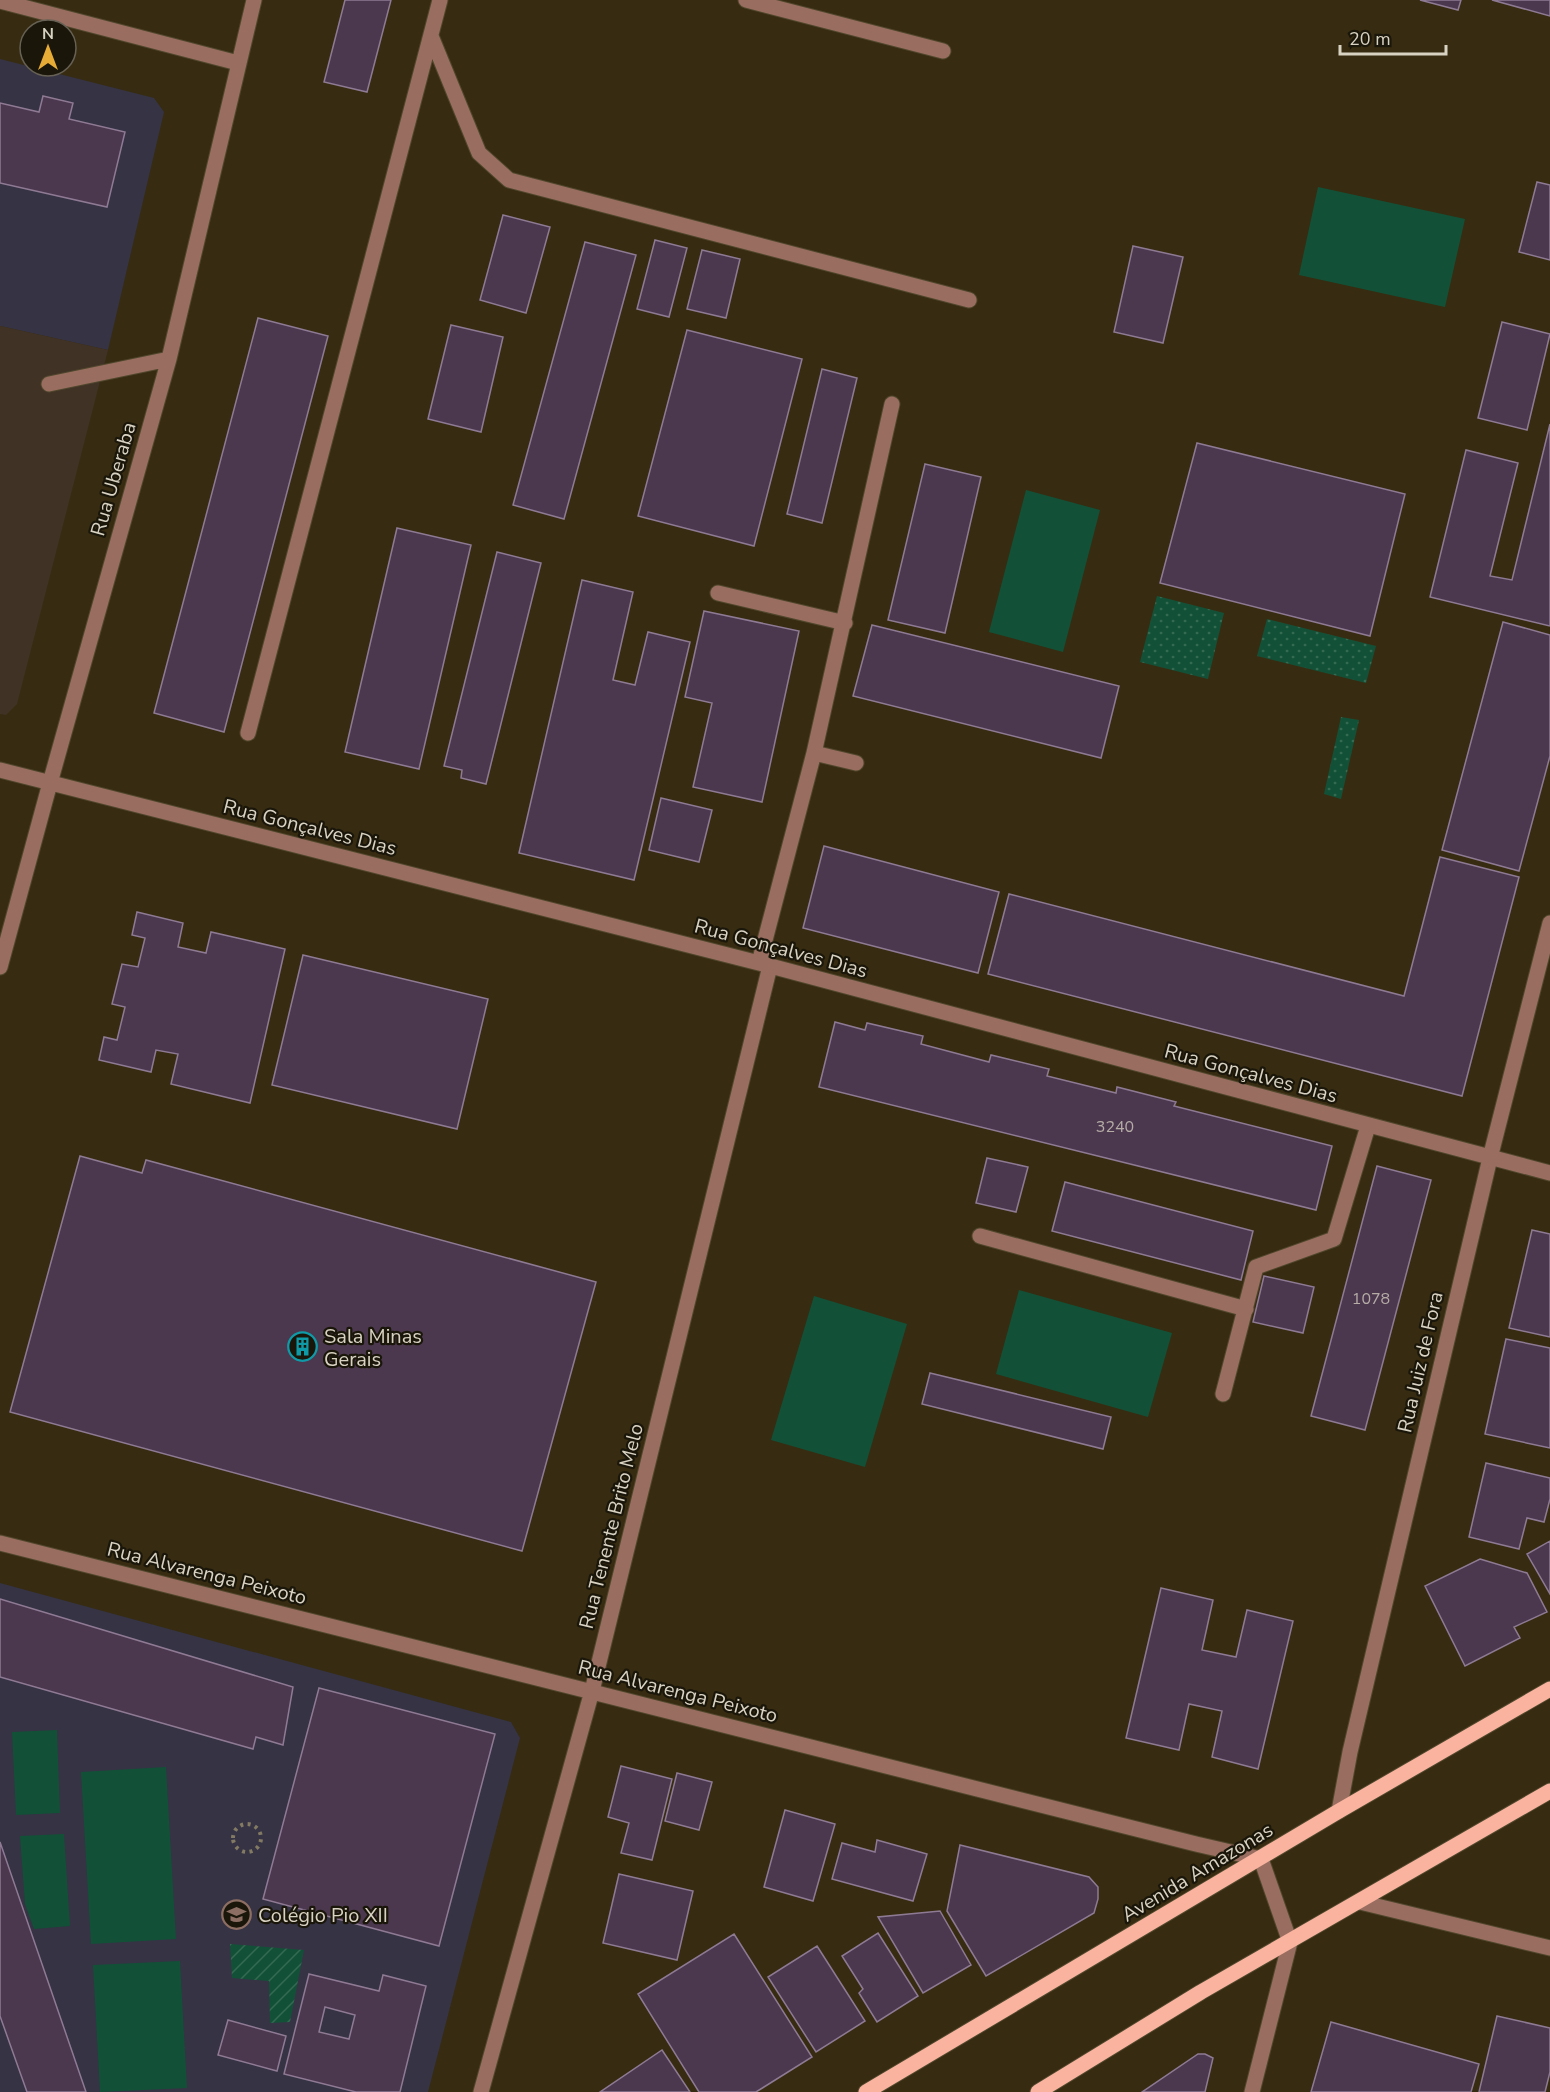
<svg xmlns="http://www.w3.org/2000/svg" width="1550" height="2092" viewBox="0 0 1550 2092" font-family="'Nunito Sans',sans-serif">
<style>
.education{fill:#353344}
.medical{fill:#403225}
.grass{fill:url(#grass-dots)}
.garden{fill:url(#garden-furrows)}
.pitch{fill:#125137}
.building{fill:#4b384f;stroke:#8f7a94;stroke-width:1.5;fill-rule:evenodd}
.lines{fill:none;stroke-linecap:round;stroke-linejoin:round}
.minor-casing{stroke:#51472d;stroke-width:17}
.major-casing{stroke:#51472d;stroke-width:17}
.path{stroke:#837a64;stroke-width:4;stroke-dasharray:3 4.5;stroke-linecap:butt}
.minor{stroke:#996e61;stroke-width:15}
.major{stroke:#f9b39e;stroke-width:15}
.labels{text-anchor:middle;stroke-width:4.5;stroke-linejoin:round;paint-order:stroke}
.number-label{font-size:16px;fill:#b5aca5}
.street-label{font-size:20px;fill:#d8d2c2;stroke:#1a160a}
.poi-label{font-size:20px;fill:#d8d2c2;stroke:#1a160a;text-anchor:start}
</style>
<defs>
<pattern id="grass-dots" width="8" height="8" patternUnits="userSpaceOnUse" patternTransform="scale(1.5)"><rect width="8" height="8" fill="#125137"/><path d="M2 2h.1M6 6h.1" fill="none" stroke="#346952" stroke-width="1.8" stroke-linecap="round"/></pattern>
<pattern id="garden-furrows" width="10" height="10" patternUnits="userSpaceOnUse" patternTransform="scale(1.5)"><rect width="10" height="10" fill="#125137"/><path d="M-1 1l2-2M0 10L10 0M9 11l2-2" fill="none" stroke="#346952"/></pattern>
</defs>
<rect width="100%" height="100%" fill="#372c11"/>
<path class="education" d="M 0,59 L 154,98 L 164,112 L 108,350 L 0,326 Z
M 0,1583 L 511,1722 L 520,1738 L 428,2092 L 0,2092 Z"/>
<path class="medical" d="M 0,326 L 108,350 L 17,704 L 6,715 L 0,714 Z"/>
<path class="grass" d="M 1157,596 L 1224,613 L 1208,679 L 1140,662 Z
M 1267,619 L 1376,646 L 1366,683 L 1257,656 Z
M 1341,717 L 1359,720 L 1341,799 L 1324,794 Z"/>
<path class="garden" d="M 230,1944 L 304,1950 L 290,2022 L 270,2023 L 269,1981 L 232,1978 Z"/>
<path class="pitch" d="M 1318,187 L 1465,219 L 1445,307 L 1299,275 Z
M 1026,490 L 1100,510 L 1063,652 L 989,632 Z
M 1019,1290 L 1172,1333 L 1148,1417 L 996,1374 Z
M 814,1296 L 907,1324 L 865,1467 L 771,1440 Z
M 57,1730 L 60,1813 L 16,1815 L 12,1732 Z
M 166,1767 L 176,1939 L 91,1944 L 81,1772 Z
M 64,1834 L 70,1926 L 34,1929 L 25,1904 L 20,1836 Z
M 180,1961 L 187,2088 L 100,2092 L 93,1965 Z"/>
<path class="building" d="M 345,0 L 391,0 L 367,92 L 324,82 Z
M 1420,0 L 1461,0 L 1458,10 Z
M 1492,0 L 1550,0 L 1550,16 Z
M 43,96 L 73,103 L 69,119 L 125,132 L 107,207 L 0,183 L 0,103 L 39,112 Z
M 1537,182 L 1550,185 L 1550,260 L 1519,252 Z
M 503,215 L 550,227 L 526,313 L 480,300 Z
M 655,240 L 687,248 L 669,317 L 637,309 Z
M 585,242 L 636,255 L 564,519 L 513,505 Z
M 1133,246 L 1183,257 L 1163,343 L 1114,332 Z
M 702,250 L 740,259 L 726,318 L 687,309 Z
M 258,318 L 328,336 L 224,732 L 154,713 Z
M 1502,322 L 1550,334 L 1527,430 L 1478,418 Z
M 451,325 L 503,337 L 481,432 L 428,419 Z
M 687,330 L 802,359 L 754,546 L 638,516 Z
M 822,369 L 857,378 L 822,523 L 787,514 Z
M 1550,424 L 1550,626 L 1430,597 L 1466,450 L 1518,463 L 1490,576 L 1512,580 Z
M 1197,443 L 1405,494 L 1370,636 L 1160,583 Z
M 925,464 L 981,477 L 945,633 L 888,620 Z
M 397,528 L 471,545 L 419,769 L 345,752 Z
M 497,552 L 541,563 L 486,784 L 461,778 L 462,770 L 444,766 Z
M 582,580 L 633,592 L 613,680 L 635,685 L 648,632 L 690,642 L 634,880 L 519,853 Z
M 704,611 L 799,631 L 762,802 L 693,787 L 712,703 L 685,697 Z
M 1503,622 L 1550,635 L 1550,756 L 1519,871 L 1442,850 Z
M 872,625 L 1119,686 L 1101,758 L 853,696 Z
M 661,798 L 712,810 L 699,862 L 649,850 Z
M 824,846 L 999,892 L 978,973 L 803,928 Z
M 1440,857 L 1519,877 L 1462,1096 L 988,974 L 1009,894 L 1404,996 Z
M 137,912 L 183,923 L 178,947 L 206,953 L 211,932 L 285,949 L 250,1103 L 171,1084 L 178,1054 L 156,1050 L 151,1072 L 99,1060 L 104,1037 L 117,1040 L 125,1007 L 112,1004 L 122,964 L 138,967 L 145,938 L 132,935 Z
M 303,955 L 488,999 L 457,1129 L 272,1085 Z
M 835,1022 L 865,1030 L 867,1023 L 923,1036 L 921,1044 L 989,1062 L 991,1055 L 1049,1069 L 1047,1076 L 1116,1093 L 1117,1087 L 1176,1102 L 1174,1106 L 1332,1146 L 1316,1210 L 819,1087 Z
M 80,1156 L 142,1173 L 146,1160 L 596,1282 L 522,1551 L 10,1412 Z
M 987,1158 L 1028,1167 L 1016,1212 L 976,1203 Z
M 1377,1166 L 1431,1180 L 1365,1430 L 1311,1416 Z
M 1065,1182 L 1253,1231 L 1241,1280 L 1052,1231 Z
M 1532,1230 L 1550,1234 L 1550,1337 L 1509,1328 Z
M 1264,1276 L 1314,1287 L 1303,1333 L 1253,1322 Z
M 1506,1339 L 1550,1348 L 1550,1448 L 1485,1434 Z
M 930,1373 L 1111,1417 L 1103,1449 L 922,1404 Z
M 1486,1463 L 1550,1478 L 1550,1499 L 1544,1522 L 1527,1518 L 1519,1549 L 1469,1537 Z
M 1550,1541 L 1550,1594 L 1527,1554 Z
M 1480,1559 L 1527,1573 L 1547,1612 L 1514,1627 L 1520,1638 L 1465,1666 L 1425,1586 Z
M 1161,1588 L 1213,1600 L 1202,1650 L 1236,1657 L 1247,1610 L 1293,1621 L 1258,1769 L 1212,1757 L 1222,1711 L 1189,1704 L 1179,1750 L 1126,1738 Z
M 0,1599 L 293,1687 L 283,1745 L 256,1737 L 253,1749 L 0,1677 Z
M 319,1688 L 495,1734 L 439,1946 L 263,1899 Z
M 621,1766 L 672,1779 L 652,1860 L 621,1853 L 629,1823 L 608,1817 Z
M 677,1773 L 712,1782 L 699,1830 L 665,1821 Z
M 785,1810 L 835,1824 L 813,1901 L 764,1887 Z
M 877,1840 L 927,1854 L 913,1901 L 832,1879 L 842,1843 L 875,1852 Z
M 0,1842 L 86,2092 L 27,2092 L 0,2016 Z
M 960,1845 L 1089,1877 L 1098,1887 L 1098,1899 L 1094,1913 L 986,1976 L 947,1911 Z
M 619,1874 L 693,1891 L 677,1960 L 603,1943 Z
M 940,1911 L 971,1965 L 923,1993 L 878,1917 Z
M 878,1933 L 918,1996 L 877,2022 L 859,1993 L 863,1989 L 842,1956 Z
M 734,1934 L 812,2057 L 756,2092 L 699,2092 L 638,1994 Z
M 817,1946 L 865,2021 L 816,2052 L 768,1977 Z
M 309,1974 L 379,1991 L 383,1975 L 426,1986 L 400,2092 L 356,2092 L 284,2074 ZM 325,2007 L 355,2015 L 349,2039 L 319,2032 Z
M 1497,2016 L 1550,2028 L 1550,2072 L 1545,2092 L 1479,2092 Z
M 228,2020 L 286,2036 L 277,2071 L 218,2055 Z
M 1331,2022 L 1479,2064 L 1471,2092 L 1311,2092 Z
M 662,2050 L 690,2092 L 600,2092 Z
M 1198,2054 L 1205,2054 L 1213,2058 L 1205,2092 L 1142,2092 Z"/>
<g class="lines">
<defs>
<path id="minor" d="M 746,0 L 943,51
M 0,1 L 238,63
M 431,36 L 479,153 L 509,180 L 969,300
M 49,384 L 169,359
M 718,593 L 845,623
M 248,733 L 440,0
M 814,753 L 856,763
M 0,770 L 759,963 L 1550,1173
M 759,963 L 814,753 L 892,404
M 0,967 L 50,783 L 169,359 L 254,0
M 980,1236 L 1246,1309
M 1223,1394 L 1256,1267 L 1334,1239 L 1368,1126
M 0,1543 L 1196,1844 L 1261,1859 L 1290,1942 L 1252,2092
M 1339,1811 L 1350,1752 L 1490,1158 L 1550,923
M 1360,1902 L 1550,1948
M 481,2092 L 592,1691 L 770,966"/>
<path id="major" d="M 866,2092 L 1339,1811 L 1550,1689
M 1038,2092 L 1201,1992 L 1550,1791"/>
</defs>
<use href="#minor" class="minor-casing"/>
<use href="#major" class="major-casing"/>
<path class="path" d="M233 1838a14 14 0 1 1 28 0a14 14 0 1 1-28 0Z"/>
<use href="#minor" class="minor"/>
<use href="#major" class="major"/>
</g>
<defs>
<symbol id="building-ring" viewBox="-11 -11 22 22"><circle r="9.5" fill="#1a160a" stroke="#0f9aa8" stroke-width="1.5"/><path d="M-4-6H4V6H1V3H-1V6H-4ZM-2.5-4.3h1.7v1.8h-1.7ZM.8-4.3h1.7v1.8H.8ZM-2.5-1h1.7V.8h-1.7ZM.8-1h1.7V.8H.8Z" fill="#0f9aa8"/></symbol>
<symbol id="school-ring" viewBox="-11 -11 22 22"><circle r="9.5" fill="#1a160a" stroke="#8d6e63" stroke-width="1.5"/><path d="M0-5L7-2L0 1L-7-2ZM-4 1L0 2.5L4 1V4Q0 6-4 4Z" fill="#8d6e63"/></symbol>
</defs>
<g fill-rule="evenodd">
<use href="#building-ring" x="286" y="1330" width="33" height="33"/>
<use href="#school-ring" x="220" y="1898" width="33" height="33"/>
</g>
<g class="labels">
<g class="number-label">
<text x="1115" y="1132">3240</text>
<text x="1371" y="1304">1078</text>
</g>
<g class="street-label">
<text transform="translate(113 479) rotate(-74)" y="7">Rua Uberaba</text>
<text transform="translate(310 827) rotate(14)" y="7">Rua Gonçalves Dias</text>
<text transform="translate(781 948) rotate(15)" y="7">Rua Gonçalves Dias</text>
<text transform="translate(1251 1073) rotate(15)" y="7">Rua Gonçalves Dias</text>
<text transform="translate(1420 1362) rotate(-77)" y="7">Rua Juiz de Fora</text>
<text transform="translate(611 1526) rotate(-76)" y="7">Rua Tenente Brito Melo</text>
<text transform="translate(207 1573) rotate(14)" y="7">Rua Alvarenga Peixoto</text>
<text transform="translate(678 1691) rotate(14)" y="7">Rua Alvarenga Peixoto</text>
<text transform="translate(1197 1872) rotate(-31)" y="7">Avenida Amazonas</text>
</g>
<g class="poi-label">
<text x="324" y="1343">Sala Minas<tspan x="324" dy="23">Gerais</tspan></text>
<text x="258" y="1922">Colégio Pio XII</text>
</g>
</g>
<g transform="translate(48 48)"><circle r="28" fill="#1a160a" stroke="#666154" stroke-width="1.5"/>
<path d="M0-4.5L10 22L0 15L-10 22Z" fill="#e7ac36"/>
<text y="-9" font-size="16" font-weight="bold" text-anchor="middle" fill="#d8d2c2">N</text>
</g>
<path d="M1340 45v9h106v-9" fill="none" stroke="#d8d2c2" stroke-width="3"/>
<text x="1349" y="45" font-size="18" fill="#d8d2c2" stroke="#1a160a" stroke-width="4.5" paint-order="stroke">20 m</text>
</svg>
